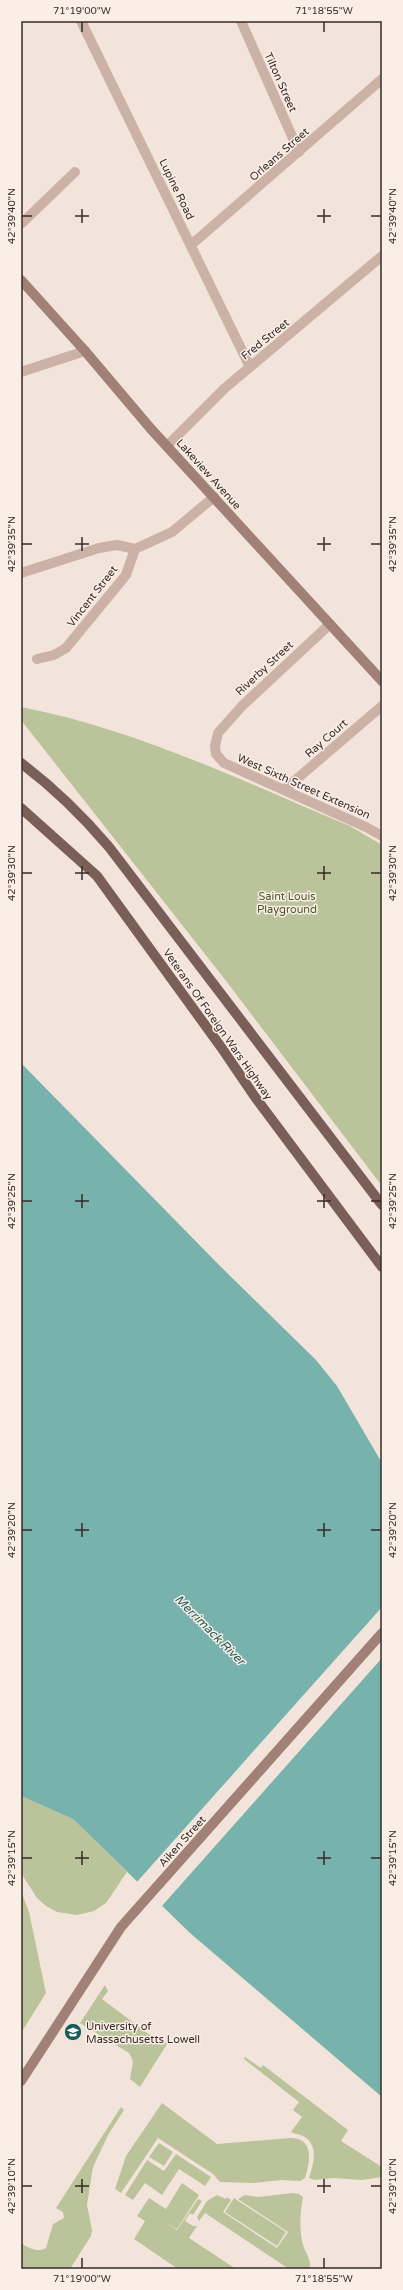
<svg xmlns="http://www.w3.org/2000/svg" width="403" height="2290" viewBox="0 0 403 2290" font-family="'Varela Round',sans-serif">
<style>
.green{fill:#bbc39a}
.water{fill:#78b2ac}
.pier{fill:#f3e4db}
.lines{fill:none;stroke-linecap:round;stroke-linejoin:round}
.minor{stroke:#ccb2a6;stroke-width:10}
.tertiary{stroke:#ccb2a6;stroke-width:10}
.secondary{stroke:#a08077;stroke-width:10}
.primary{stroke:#7a5e58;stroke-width:10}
.ticks{fill:none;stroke:#382a27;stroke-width:1.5}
.labels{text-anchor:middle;stroke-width:3;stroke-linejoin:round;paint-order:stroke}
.street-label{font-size:11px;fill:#382a27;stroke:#faefe7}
.park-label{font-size:11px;fill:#4d572a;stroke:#faefe7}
.poi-label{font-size:11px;fill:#382a27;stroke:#faefe7;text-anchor:start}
.water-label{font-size:12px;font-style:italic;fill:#1b5b57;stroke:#faefe7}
.neatline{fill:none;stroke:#382a27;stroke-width:1.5}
.ticks-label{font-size:10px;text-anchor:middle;fill:#382a27}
</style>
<rect width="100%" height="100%" fill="#f3e4db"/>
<path class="green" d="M 21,707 C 135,729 243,781 350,826 L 382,845 L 382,1186 L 223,977 L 21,720 Z
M 21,1796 L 73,1819 L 127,1872 L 106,1903 L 94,1911 L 77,1915 L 57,1912 L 46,1906 L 37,1898 L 21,1873 Z
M 21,1891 L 29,1912 L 46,1993 L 21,2033 Z
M 105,1985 L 108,1991 L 102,1999 L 163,2045 L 166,2042 L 167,2044 L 140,2087 L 130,2079 L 133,2061 L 129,2053 L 80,2023 Z
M 245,2057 L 261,2068 L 263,2065 L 348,2130 L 341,2141 L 382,2167 L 382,2177 L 362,2180 L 333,2178 L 315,2180 L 309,2178 C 314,2163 319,2145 303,2136 C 299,2134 294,2134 291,2132 L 302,2117 L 293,2110 L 299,2102 L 244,2059 Z
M 162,2103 L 217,2144 L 290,2138 C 315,2138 310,2162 305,2178 L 300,2181 L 281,2180 L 253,2183 L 220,2182 L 213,2174 L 158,2138 L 121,2193 L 115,2189 L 126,2156 Z
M 121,2107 L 124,2110 L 108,2135 L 93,2167 L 87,2205 L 92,2230 L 91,2236 L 70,2269 L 21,2269 L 21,2243 C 28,2248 38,2253 46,2248 L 53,2224 L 64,2218 L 63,2212 L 56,2208 Z
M 159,2143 L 173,2152 L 164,2166 L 149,2157 Z
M 176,2154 L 211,2177 L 205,2186 L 179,2169 L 162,2195 L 145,2183 L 133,2200 L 125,2195 L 147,2160 L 164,2171 Z
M 182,2183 L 199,2195 L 177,2229 L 168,2224 L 177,2230 L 198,2199 L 202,2201 L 193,2215 L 190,2213 L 185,2221 L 193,2226 L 197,2226 L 189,2238 L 236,2269 L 178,2269 L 134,2239 L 145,2221 L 137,2216 L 149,2198 L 166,2209 Z
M 293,2193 L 299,2194 L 303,2197 C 300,2213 299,2230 303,2245 C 306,2254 311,2259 310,2269 L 289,2269 L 205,2213 L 199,2221 L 197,2217 L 207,2201 L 217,2195 L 226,2199 L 227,2197 L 231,2200 L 223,2212 L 277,2248 L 288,2232 L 238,2199 L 245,2195 L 258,2197 Z
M 234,2198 L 286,2232 L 277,2246 L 225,2212 Z"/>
<path class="water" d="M 21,1063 L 220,1266 L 316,1360 L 337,1386 L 382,1463 L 382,2097 L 190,1933 L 73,1819 L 21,1796 Z"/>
<path class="pier" d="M 382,1607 L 382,1658 L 161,1907 L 136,1883 Z"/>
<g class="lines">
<path class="minor" d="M 81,21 L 250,367
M 241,21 L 299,152
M 21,224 L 75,172
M 191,245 L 382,79
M 167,446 L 225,388 L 382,256
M 21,573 L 99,548 L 117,545 L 135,549
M 330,624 L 242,706 L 218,733 L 215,746 L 216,754 L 224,763 L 366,827 L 382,836
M 37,659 L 54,655 L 66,648 L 126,575 L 135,549 L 172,532 L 214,497
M 285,789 L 382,706"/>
<path class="tertiary" d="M 21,372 L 85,351"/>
<path class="secondary" d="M 21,280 L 85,351 L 151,429 L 382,681
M 21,2081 L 121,1927 L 382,1633"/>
<path class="primary" d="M 21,763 C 54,788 82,815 109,847 L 382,1205
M 21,808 L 97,876 L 221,1047 L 255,1097 L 382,1267"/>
</g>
<path class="ticks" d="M 82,22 L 82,32M 324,22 L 324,32M 82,209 L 82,223M 324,209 L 324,223M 22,216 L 32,216M 75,216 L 89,216M 317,216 L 331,216M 371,216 L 381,216M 82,537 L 82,551M 324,537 L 324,551M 22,544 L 32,544M 75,544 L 89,544M 317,544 L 331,544M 371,544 L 381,544M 82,866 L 82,880M 324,866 L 324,880M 22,873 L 32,873M 75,873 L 89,873M 317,873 L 331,873M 371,873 L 381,873M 82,1194 L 82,1208M 324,1194 L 324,1208M 22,1201 L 32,1201M 75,1201 L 89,1201M 317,1201 L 331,1201M 371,1201 L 381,1201M 82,1523 L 82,1537M 324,1523 L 324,1537M 22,1530 L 32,1530M 75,1530 L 89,1530M 317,1530 L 331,1530M 371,1530 L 381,1530M 82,1851 L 82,1865M 324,1851 L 324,1865M 22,1858 L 32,1858M 75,1858 L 89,1858M 317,1858 L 331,1858M 371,1858 L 381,1858M 82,2179 L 82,2193M 324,2179 L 324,2193M 22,2186 L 32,2186M 75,2186 L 89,2186M 317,2186 L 331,2186M 371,2186 L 381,2186M 82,2258 L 82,2268M 324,2258 L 324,2268"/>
<defs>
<symbol id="university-disc" viewBox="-11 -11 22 22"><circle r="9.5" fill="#1b5b57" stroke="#faefe7"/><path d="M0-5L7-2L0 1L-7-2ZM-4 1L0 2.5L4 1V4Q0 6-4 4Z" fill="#fff"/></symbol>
</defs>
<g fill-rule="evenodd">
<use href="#university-disc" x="63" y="2022" width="20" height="20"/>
</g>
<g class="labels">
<g class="street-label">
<text transform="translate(281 82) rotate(66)" y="4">Tilton Street</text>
<text transform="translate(279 154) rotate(-41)" y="4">Orleans Street</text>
<text transform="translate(177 189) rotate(64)" y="4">Lupine Road</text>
<text transform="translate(265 339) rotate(-39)" y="4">Fred Street</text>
<text transform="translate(209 474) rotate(48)" y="4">Lakeview Avenue</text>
<text transform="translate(92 596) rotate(-52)" y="4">Vincent Street</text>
<text transform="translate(264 668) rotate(-43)" y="4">Riverby Street</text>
<text transform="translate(326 738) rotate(-41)" y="4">Ray Court</text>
<text transform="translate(304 786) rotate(24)" y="4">West Sixth Street Extension</text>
<text transform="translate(218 1024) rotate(55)" y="4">Veterans Of Foreign Wars Highway</text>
<text transform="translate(182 1841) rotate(-48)" y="4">Aiken Street</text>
</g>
<g class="park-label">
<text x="287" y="900">Saint Louis<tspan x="287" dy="13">Playground</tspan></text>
</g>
<g class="poi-label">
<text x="86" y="2030">University of<tspan x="86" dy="13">Massachusetts Lowell</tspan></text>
</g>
<g class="water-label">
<text transform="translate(210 1630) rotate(45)" y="4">Merrimack River</text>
</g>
</g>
<rect width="403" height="2290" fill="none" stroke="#faefe7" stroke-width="44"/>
<rect x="22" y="22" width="359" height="2246" class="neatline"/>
<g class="ticks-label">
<text x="82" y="14">71°19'00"W</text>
<text x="324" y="14">71°18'55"W</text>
<text transform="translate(11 216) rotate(-90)" y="4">42°39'40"N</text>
<text transform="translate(392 216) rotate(-90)" y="4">42°39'40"N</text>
<text transform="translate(11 544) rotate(-90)" y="4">42°39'35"N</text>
<text transform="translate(392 544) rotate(-90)" y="4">42°39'35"N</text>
<text transform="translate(11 873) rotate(-90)" y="4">42°39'30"N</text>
<text transform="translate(392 873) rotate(-90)" y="4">42°39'30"N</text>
<text transform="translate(11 1201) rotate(-90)" y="4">42°39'25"N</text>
<text transform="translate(392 1201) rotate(-90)" y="4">42°39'25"N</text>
<text transform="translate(11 1530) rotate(-90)" y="4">42°39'20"N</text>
<text transform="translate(392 1530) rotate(-90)" y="4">42°39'20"N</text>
<text transform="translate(11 1858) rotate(-90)" y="4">42°39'15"N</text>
<text transform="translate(392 1858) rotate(-90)" y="4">42°39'15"N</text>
<text transform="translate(11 2186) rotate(-90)" y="4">42°39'10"N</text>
<text transform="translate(392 2186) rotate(-90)" y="4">42°39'10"N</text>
<text x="82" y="2282">71°19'00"W</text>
<text x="324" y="2282">71°18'55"W</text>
</g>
</svg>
